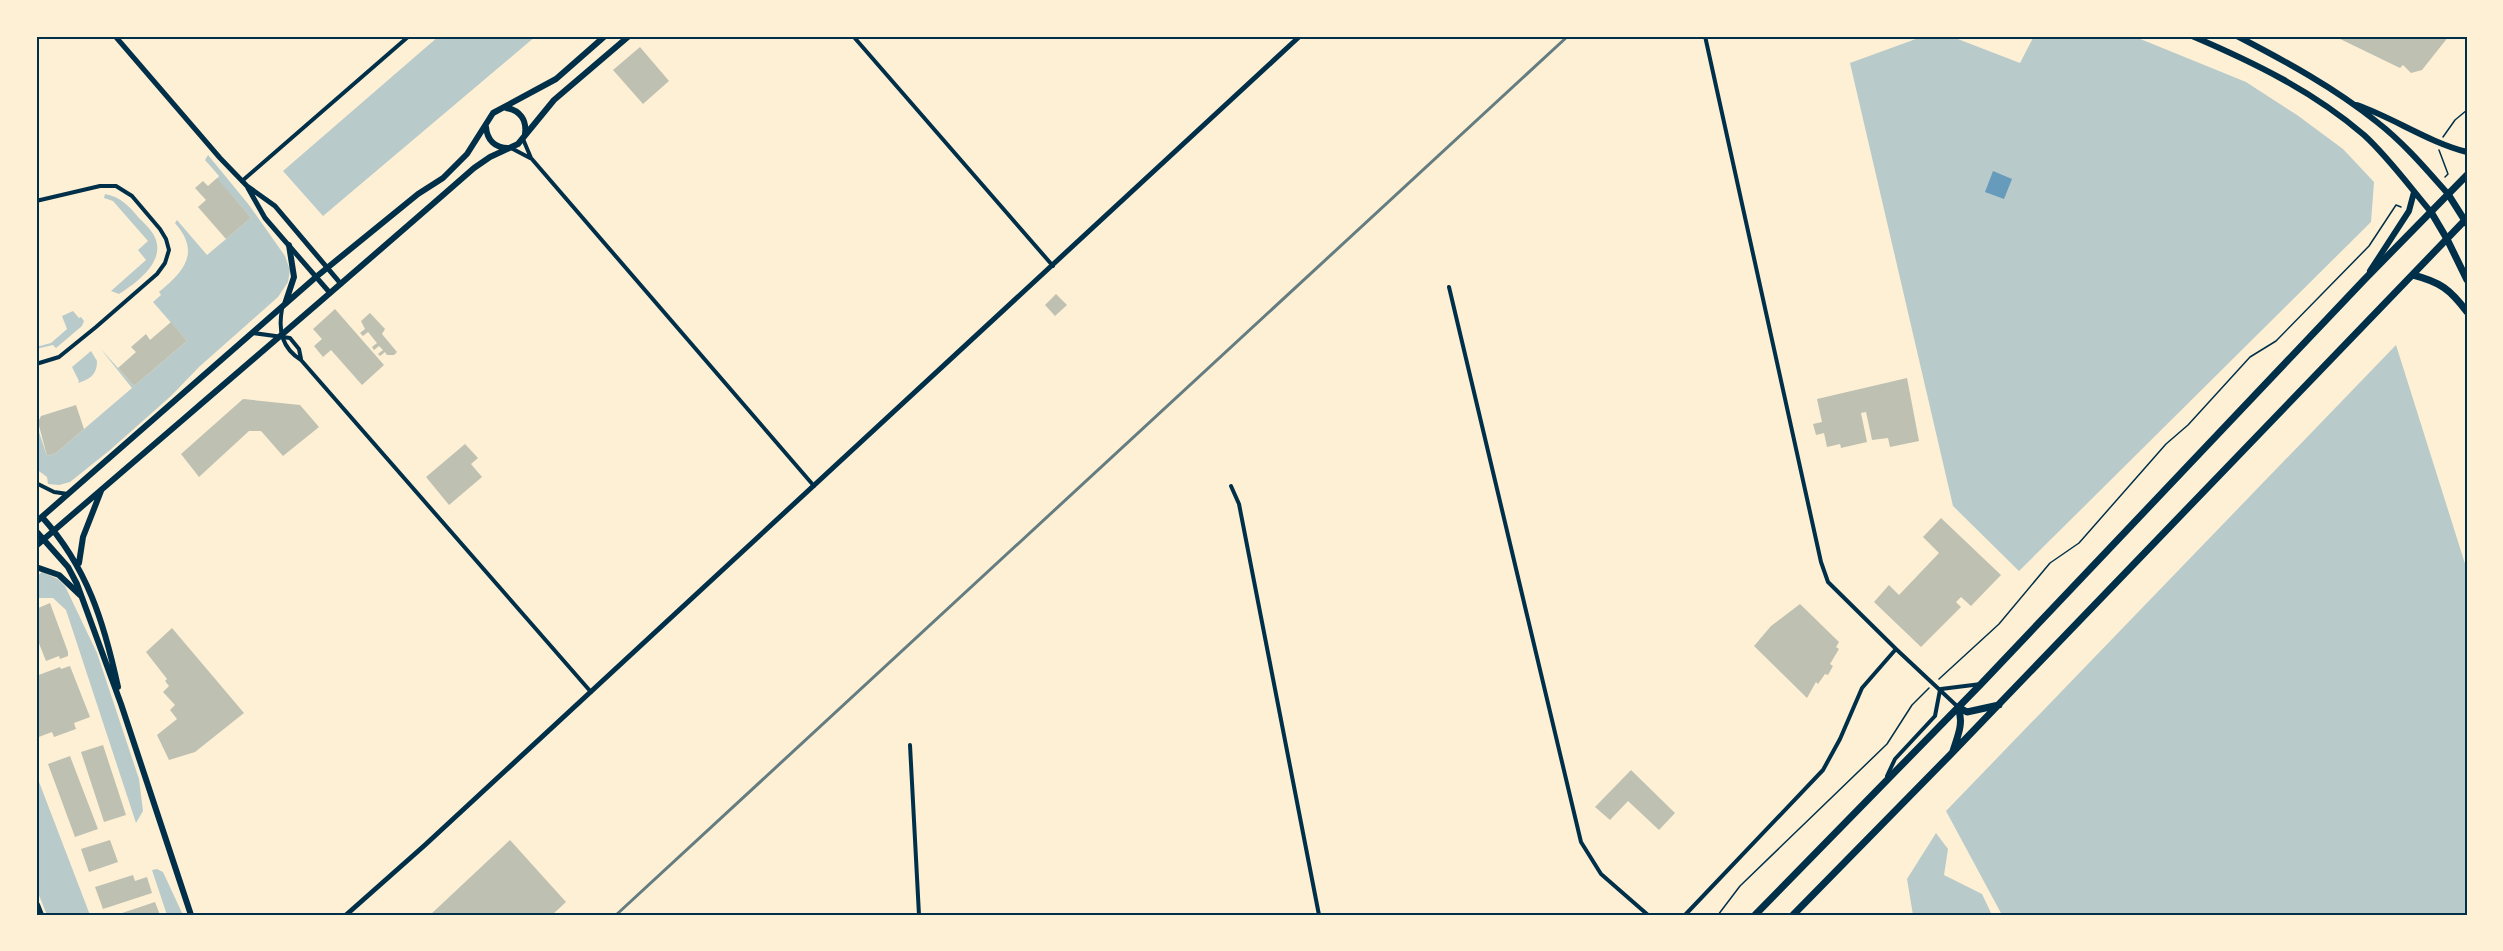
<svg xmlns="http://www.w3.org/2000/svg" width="2503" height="951" viewBox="0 0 2503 951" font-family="Lato,sans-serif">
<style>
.green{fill:#b9caca}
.water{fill:#669bbc}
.building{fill:#bec0b2}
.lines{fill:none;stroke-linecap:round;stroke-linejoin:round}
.path{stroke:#003049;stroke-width:1.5}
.minor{stroke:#003049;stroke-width:4}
.tertiary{stroke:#003049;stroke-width:5}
.secondary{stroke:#003049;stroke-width:6}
.primary{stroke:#003049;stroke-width:7}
.trunk{stroke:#003049;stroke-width:7}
.motorway{stroke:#003049;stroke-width:8}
.rail{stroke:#657d81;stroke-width:3}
.neatline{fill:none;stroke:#003049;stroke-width:2}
</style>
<rect width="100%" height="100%" fill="#fdf0d5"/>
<path class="green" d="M 439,36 L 536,36 L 323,216 L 283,171 Z
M 1924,36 L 1950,36 L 2020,63 L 2034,36 L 2133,36 L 2246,82 L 2297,115 L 2343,149 L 2374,182 L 2371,222 L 2019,571 L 1953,506 L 1850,63 Z
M 208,155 L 249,205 L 285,256 L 290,270 L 288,282 L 278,297 L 199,367 L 171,396 L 110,450 L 70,482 L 59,485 L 48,484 L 47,477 L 36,469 L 36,423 L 47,456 L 56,453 L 132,388 L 100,348 L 134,386 L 187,341 L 153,302 L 161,295 L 159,292 C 184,271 201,253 175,223 L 177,220 L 207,255 L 251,218 L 217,179 L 219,176 L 205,160 Z
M 105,194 C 121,197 129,206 139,218 C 145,224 153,231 156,240 C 164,263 135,284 119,294 L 111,291 L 146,260 L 138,250 L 148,241 L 113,201 L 104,198 Z
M 73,311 L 79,318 L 81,317 L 84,321 L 82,326 L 56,348 L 53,345 L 36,349 L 36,347 L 51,343 L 67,329 L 62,316 Z
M 2396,345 L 2467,570 L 2467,915 L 2002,915 L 1946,811 Z
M 91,351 L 97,361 C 97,375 90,379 78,383 L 79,381 L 72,367 Z
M 42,572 L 58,579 L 65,586 L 97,653 L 139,779 L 143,811 L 136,823 L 66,610 L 53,598 L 36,598 L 36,577 Z
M 36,774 L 90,915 L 47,915 L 36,888 Z
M 1936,833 L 1948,849 L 1944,875 L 1982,894 L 1992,915 L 1913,915 L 1907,879 Z
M 157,869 L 163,872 L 183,915 L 167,915 L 152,870 Z"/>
<path class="water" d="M 1993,171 L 2012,179 L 2004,199 L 1985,192 Z"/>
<path class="building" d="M 2334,36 L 2449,36 L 2422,70 L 2411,73 L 2403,65 L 2400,68 Z
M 640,47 L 669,81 L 643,104 L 613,70 Z
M 217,178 L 251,218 L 226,239 L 198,207 L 206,200 L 195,188 L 203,181 L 208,186 Z
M 1056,294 L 1067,305 L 1055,316 L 1045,305 Z
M 335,309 L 384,365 L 362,385 L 331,350 L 323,357 L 314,346 L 322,339 L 313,329 Z
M 370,313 L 385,329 L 382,334 L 397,352 L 394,355 L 387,355 L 385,352 L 380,356 L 378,354 L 383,350 L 379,346 L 374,350 L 372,347 L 377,343 L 368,332 L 363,336 L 360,333 L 365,329 L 361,321 Z
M 171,322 L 187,341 L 134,386 L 118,368 L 136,352 L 131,347 L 146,334 L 150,340 Z
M 1907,378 L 1919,441 L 1890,447 L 1888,438 L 1872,440 L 1866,412 L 1861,413 L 1867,442 L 1841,448 L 1840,444 L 1827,447 L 1824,433 L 1816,435 L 1813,424 L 1822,422 L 1817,399 Z
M 243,399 L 300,405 L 319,427 L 283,456 L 261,431 L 249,431 L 199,477 L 181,454 Z
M 76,405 L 84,429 L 56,453 L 47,456 L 38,422 L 41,416 Z
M 465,444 L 478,458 L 471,464 L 482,477 L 449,505 L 426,477 Z
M 1941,518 L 2001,575 L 1971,606 L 1961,597 L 1956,602 L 1961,607 L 1921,647 L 1874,602 L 1889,585 L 1899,595 L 1939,553 L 1923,537 Z
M 50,603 L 68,652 L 68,656 L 60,659 L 59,656 L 46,661 L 36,636 L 36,609 Z
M 1800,604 L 1839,642 L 1836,647 L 1839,649 L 1830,664 L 1833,666 L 1828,675 L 1825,674 L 1818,684 L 1816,682 L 1807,698 L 1754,646 L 1771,626 Z
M 172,628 L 244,713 L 195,752 L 169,760 L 157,735 L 177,719 L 170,710 L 175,705 L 163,692 L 169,686 L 165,681 L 167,679 L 146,652 Z
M 70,666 L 90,717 L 74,723 L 76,729 L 54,737 L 52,732 L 36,738 L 36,676 L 60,667 L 61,669 Z
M 103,745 L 126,815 L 104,822 L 81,752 Z
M 70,756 L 98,829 L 75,837 L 48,764 Z
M 1631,770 L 1675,813 L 1659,830 L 1628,801 L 1610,820 L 1595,807 Z
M 110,840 L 118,862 L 89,872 L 81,849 Z
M 510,840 L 566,902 L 552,915 L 430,915 Z
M 133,875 L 135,881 L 147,877 L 152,893 L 103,909 L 95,887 Z
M 155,902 L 160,915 L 116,915 Z"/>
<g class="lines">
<path class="path" d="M 2443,137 L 2455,120 L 2467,110
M 2439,150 L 2448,174 L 2445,177
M 1939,679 L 1999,624 L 2050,563 L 2079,543 L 2166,444 L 2188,425 L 2250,357 L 2276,341 L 2369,246 L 2396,205 L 2401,207
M 1718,915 L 1740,886 L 1887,744 L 1912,705 L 1929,688"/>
<path class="minor" d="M 853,36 L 1053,266
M 1705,36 L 1821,562 L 1828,582 L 1896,649 L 1958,707
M 523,139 L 531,158 L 814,486
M 511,148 L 530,158
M 242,181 L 409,36
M 36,201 L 100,186 L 116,186 L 132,196 L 160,229 L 166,239 L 169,250 L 165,263 L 157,274 L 96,327 L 59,357 L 36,364
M 1449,287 L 1581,842 L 1601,874 L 1648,915
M 282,309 C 278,331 282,348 301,360 L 591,692
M 253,333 L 290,338 L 299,349 L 301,359
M 36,483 L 54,492 L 68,494
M 1231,486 L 1239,504 L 1319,915
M 1941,689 L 1981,684
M 910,745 L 919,915
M 1887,776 L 1895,759 L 1935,716 L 1940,690
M 1685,915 L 1823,770 L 1840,739 L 1862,688 L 1896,649"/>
<path class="tertiary" d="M 115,36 L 220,158 L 247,186 L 275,206 L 341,284
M 248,188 L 265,218 L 330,293
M 346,915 L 425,845 L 1300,36"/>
<path class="secondary" d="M 2192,36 C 2253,62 2313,91 2364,135 C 2389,158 2409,186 2431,212
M 2237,36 C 2285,61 2335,88 2377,122 C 2404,143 2426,169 2448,194
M 2357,105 C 2394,118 2428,142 2467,152
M 506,108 C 520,110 527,120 525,134
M 486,127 C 487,140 495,148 508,148
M 2370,271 L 2409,211 L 2414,192
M 285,304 L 294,277 L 289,245
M 42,517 C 87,567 104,622 118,687
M 36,522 L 316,277 L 418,194 L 443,178 L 467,154 L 493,113 L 556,79 L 605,36
M 36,531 L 68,567 L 77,584 L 121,704 L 191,915
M 36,546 C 182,420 329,295 474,168 L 490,157 L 518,144 L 554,100 L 629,36
M 79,563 L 83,537 L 101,491
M 36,567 L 59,575 L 80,595"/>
<path class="primary" d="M 2448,194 L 2467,224
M 2431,212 L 2447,239 L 2467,280
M 2413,275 C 2440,282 2450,289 2467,312"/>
<path class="trunk" d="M 1958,707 L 1967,712 L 1999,705
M 1953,751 C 1958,735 1964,723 1958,707
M 1755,915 L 1981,684 L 2364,280 L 2467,175
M 1793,915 L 1951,754 L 2467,218"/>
<path class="motorway" d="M 36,905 L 40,915"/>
<path class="rail" d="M 616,915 L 1568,36"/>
</g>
<rect width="2503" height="951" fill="none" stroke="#fdf0d5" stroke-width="75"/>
<rect x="38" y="38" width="2428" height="876" class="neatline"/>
</svg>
